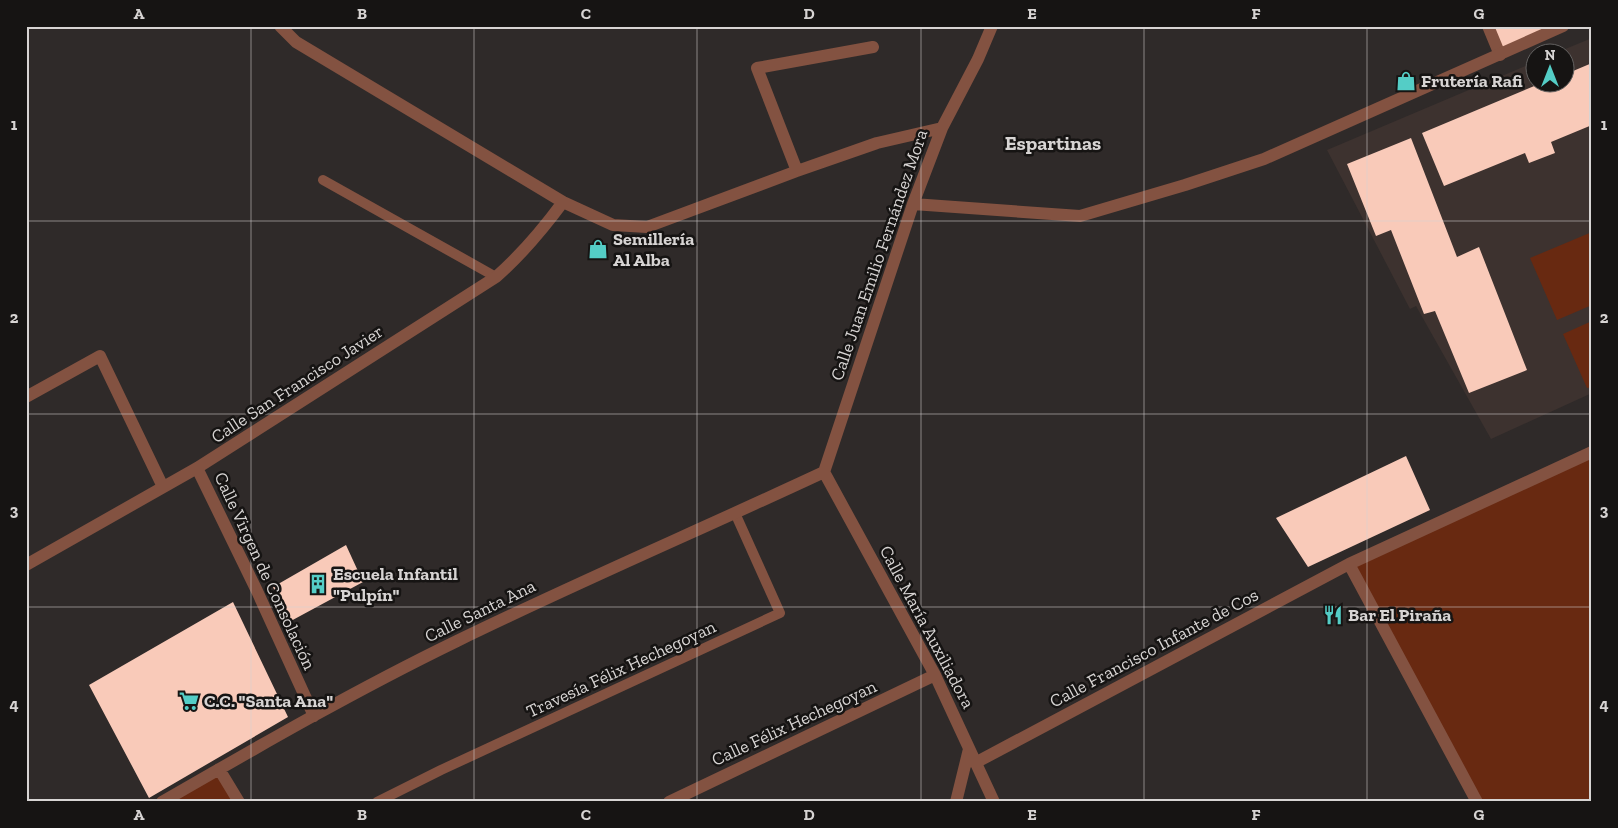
<svg xmlns="http://www.w3.org/2000/svg" width="1618" height="828" viewBox="0 0 1618 828" font-family="'Zilla Slab',serif">
<style>
.built{fill:#3d322f}
.green{fill:#682911}
.building{fill:#f9cab9}
.lines{fill:none;stroke-linecap:round;stroke-linejoin:round}
.service{stroke:#835241;stroke-width:10}
.pedestrian{stroke:#835241;stroke-width:12}
.minor{stroke:#835241;stroke-width:12}
.grid{fill:none;stroke:#d7d4d3;stroke-width:1;stroke-opacity:0.55}
.labels{text-anchor:middle;stroke-width:5;stroke-linejoin:round;paint-order:stroke}
.poi-label{font-size:18px;font-weight:bold;fill:#d7d4d3;stroke:#161413;text-anchor:start}
.street-label{font-size:18px;fill:#d7d4d3;stroke:#161413}
.quarter-label{font-size:20px;font-weight:bold;fill:#d7d4d3;stroke:#161413}
.neatline{fill:none;stroke:#d7d4d3;stroke-width:2}
.grid-label{font-size:16px;text-anchor:middle;font-weight:bold;fill:#d7d4d3}
</style>
<rect width="100%" height="100%" fill="#2f2a29"/>
<path class="built" d="M 1592,38 L 1592,393 L 1491,439 L 1416,306 L 1410,309 L 1327,150 L 1535,62 L 1536,82 L 1566,82 L 1566,52 L 1558,52 Z"/>
<path class="green" d="M 1592,232 L 1592,305 L 1557,320 L 1530,258 Z
M 1592,321 L 1592,387 L 1587,388 L 1563,334 Z
M 1592,452 L 1592,802 L 1477,802 L 1349,564 Z
M 219,769 L 239,802 L 162,802 Z"/>
<path class="building" d="M 1488,26 L 1563,26 L 1500,55 Z
M 1592,63 L 1592,125 L 1551,142 L 1555,153 L 1529,163 L 1525,153 L 1444,186 L 1422,133 L 1544,82 L 1566,82 L 1566,74 Z
M 1411,138 L 1457,257 L 1479,247 L 1527,370 L 1469,393 L 1435,311 L 1424,314 L 1391,230 L 1376,236 L 1347,164 Z
M 1406,456 L 1430,510 L 1308,567 L 1276,518 Z
M 346,545 L 363,582 L 289,622 L 273,587 Z
M 233,602 L 288,717 L 149,798 L 89,685 Z"/>
<g class="lines">
<path class="service" d="M 323,180 L 496,277
M 377,802 L 441,770 L 780,613 L 735,513"/>
<path class="pedestrian" d="M 1488,26 L 1500,55"/>
<path class="minor" d="M 280,26 L 296,42 L 563,202 L 613,225 L 647,227 L 797,171 L 877,143 L 942,128
M 797,171 L 757,68 L 873,47
M 913,204 L 1080,216 L 1185,185 L 1264,159 L 1563,26
M 26,397 L 100,356 L 163,487
M 197,468 L 257,591 L 314,716
M 824,472 L 913,204 L 942,128 L 978,59 L 992,26
M 824,472 L 935,675 L 994,802
M 1349,564 L 1477,802
M 26,565 L 197,468 L 496,277 C 521,255 543,229 563,202
M 975,763 L 1349,564 L 1592,452
M 219,769 L 239,802
M 162,802 C 259,746 356,690 457,641 C 578,582 702,529 824,472
M 669,802 L 935,675
M 956,802 L 969,749"/>
</g>
<path class="grid" d="M 251,26 L 251,802M 474,26 L 474,802M 697,26 L 697,802M 921,26 L 921,802M 1144,26 L 1144,802M 1367,26 L 1367,802M 26,221 L 1592,221M 26,414 L 1592,414M 26,607 L 1592,607"/>
<defs>
<symbol id="shop-bare" viewBox="-9 -9 18 18"><path d="M-5-2.5h2.3a2.7 3.5 0 0 1 5.4 0H5L5.5 6h-11ZM-1.5-2.5h3a1.5 2.3 0 0 0-3 0Z" fill="#54cdc6" stroke="#161413" stroke-width="2.5" paint-order="stroke"/></symbol>
<symbol id="building-bare" viewBox="-9 -9 18 18"><path d="M-4-6H4V6H1V3H-1V6H-4ZM-2.5-4.3h1.7v1.8h-1.7ZM.8-4.3h1.7v1.8H.8ZM-2.5-1h1.7V.8h-1.7ZM.8-1h1.7V.8H.8Z" fill="#54cdc6" stroke="#161413" stroke-width="2.5" paint-order="stroke"/></symbol>
<symbol id="restaurant-bare" viewBox="-9 -9 18 18"><path d="M-5-6h1v4h1v-4h1v4h1v-4h1v5L-1.5 .5V6h-2V.5L-5-1ZM5-6V6H3V1.5H1.5Q1.5-4 5-6Z" fill="#54cdc6" stroke="#161413" stroke-width="2.5" paint-order="stroke"/></symbol>
<symbol id="supermarket-bare" viewBox="-9 -9 18 18"><path d="M-6-5.5h2.5l.6 2H6L4.5 2H-2.5L-4.4-4H-6ZM-1.5 3.2a1.3 1.3 0 1 0 .1 0ZM3 3.2a1.3 1.3 0 1 0 .1 0Z" fill="#54cdc6" stroke="#161413" stroke-width="2.5" paint-order="stroke"/></symbol>
</defs>
<g fill-rule="evenodd">
<use href="#shop-bare" x="1392" y="67" width="28" height="28"/>
<use href="#shop-bare" x="584" y="235" width="28" height="28"/>
<use href="#building-bare" x="304" y="570" width="28" height="28"/>
<use href="#restaurant-bare" x="1319" y="601" width="28" height="28"/>
<use href="#supermarket-bare" x="175" y="687" width="28" height="28"/>
</g>
<g class="labels">
<g class="poi-label">
<text x="1421" y="87">Frutería Rafi</text>
<text x="613" y="245">Semillería<tspan x="613" dy="21">Al Alba</tspan></text>
<text x="333" y="580">Escuela Infantil<tspan x="333" dy="21">"Pulpín"</tspan></text>
<text x="1348" y="621">Bar El Piraña</text>
<text x="204" y="707">C.C. "Santa Ana"</text>
</g>
<g class="street-label">
<text transform="translate(879 255) rotate(-71)" y="6">Calle Juan Emilio Fernández Mora</text>
<text transform="translate(297 384) rotate(-33)" y="6">Calle San Francisco Javier</text>
<text transform="translate(265 571) rotate(65)" y="6">Calle Virgen de Consolación</text>
<text transform="translate(480 611) rotate(-26)" y="6">Calle Santa Ana</text>
<text transform="translate(927 627) rotate(62)" y="6">Calle María Auxiliadora</text>
<text transform="translate(1154 648) rotate(-28)" y="6">Calle Francisco Infante de Cos</text>
<text transform="translate(621 669) rotate(-25)" y="6">Travesía Félix Hechegoyan</text>
<text transform="translate(794 723) rotate(-25)" y="6">Calle Félix Hechegoyan</text>
</g>
<g class="quarter-label">
<text x="1053" y="150">Espartinas</text>
</g>
</g>
<rect width="1618" height="828" fill="none" stroke="#161413" stroke-width="55"/>
<g transform="translate(1550 68)"><circle r="24" fill="#161413" stroke="#636160"/>
<path d="M0-4L9 19L0 12L-9 19Z" fill="#54cdc6"/>
<text y="-8" font-size="14" font-weight="bold" text-anchor="middle" fill="#d7d4d3">N</text>
</g>
<rect x="28" y="28" width="1562" height="772" class="neatline"/>
<g class="grid-label">
<text x="139" y="19">A</text>
<text x="362" y="19">B</text>
<text x="586" y="19">C</text>
<text x="809" y="19">D</text>
<text x="1032" y="19">E</text>
<text x="1256" y="19">F</text>
<text x="1479" y="19">G</text>
<text x="14" y="130">1</text>
<text x="1604" y="130">1</text>
<text x="14" y="323">2</text>
<text x="1604" y="323">2</text>
<text x="14" y="516">3</text>
<text x="1604" y="516">3</text>
<text x="14" y="710">4</text>
<text x="1604" y="710">4</text>
<text x="139" y="820">A</text>
<text x="362" y="820">B</text>
<text x="586" y="820">C</text>
<text x="809" y="820">D</text>
<text x="1032" y="820">E</text>
<text x="1256" y="820">F</text>
<text x="1479" y="820">G</text>
</g>
</svg>
